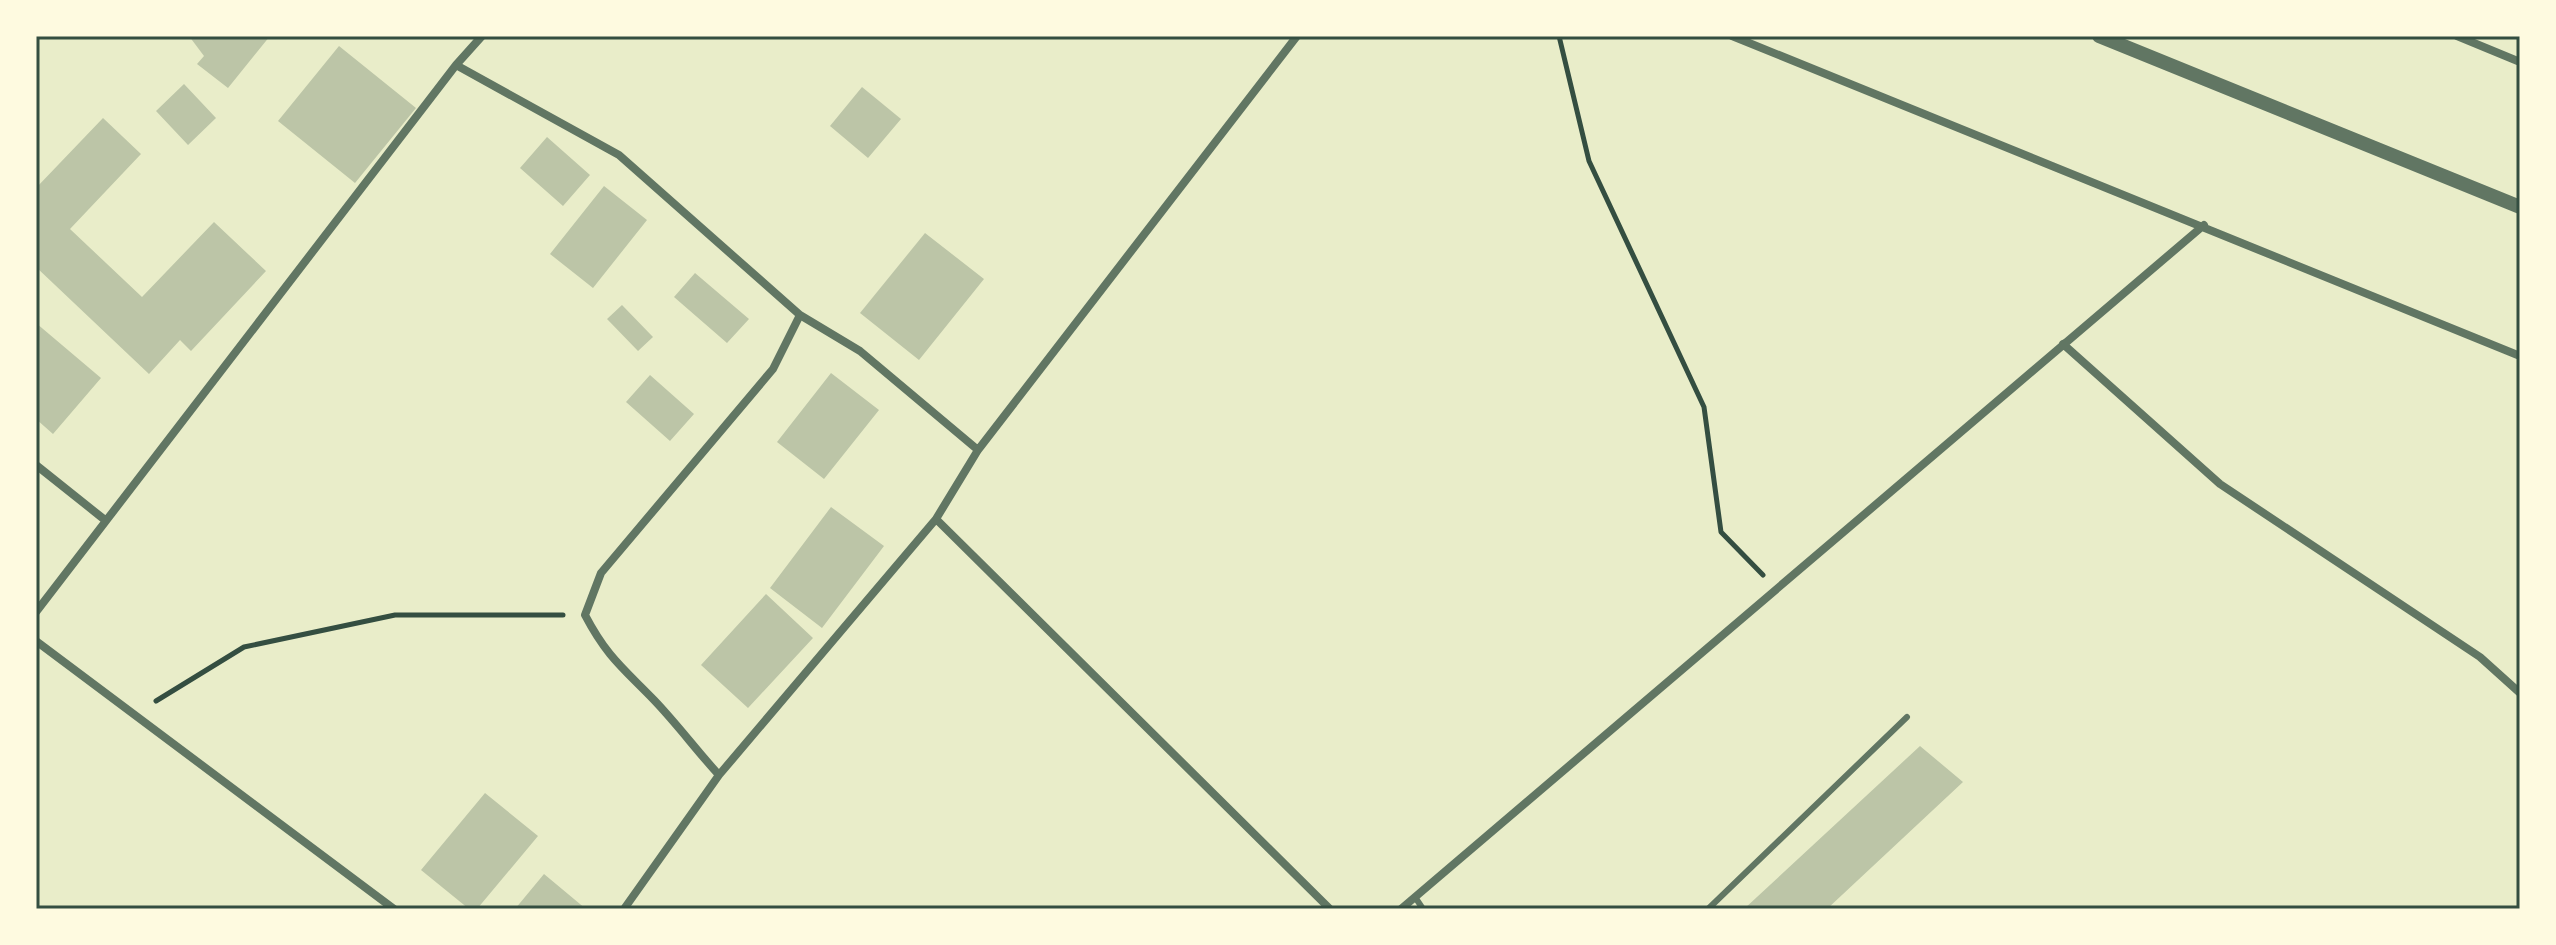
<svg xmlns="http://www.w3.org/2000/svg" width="2556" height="945" viewBox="0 0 2556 945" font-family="'Zilla Slab',serif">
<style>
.building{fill:#bcc5a7}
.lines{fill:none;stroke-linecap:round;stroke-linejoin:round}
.path{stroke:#344e41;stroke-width:5}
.service{stroke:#617663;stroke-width:6}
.minor{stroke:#617663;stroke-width:8}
.tertiary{stroke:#617663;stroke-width:14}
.neatline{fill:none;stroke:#344e41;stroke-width:3}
</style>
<rect width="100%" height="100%" fill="#e9edc9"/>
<path class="building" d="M 189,36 L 270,36 L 228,88 L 197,64 L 204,56 Z
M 339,46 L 416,108 L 355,183 L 278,121 Z
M 184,84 L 216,118 L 188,145 L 156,111 Z
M 862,87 L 901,119 L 868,158 L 830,126 Z
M 103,118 L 141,154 L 70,229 L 142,297 L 214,222 L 266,271 L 191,351 L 180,340 L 149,374 L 36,267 L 36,188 Z
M 547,137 L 590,175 L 563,206 L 520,168 Z
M 604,186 L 647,220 L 593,288 L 550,254 Z
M 925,233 L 984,279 L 919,360 L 860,313 Z
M 695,273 L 749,319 L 727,343 L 674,297 Z
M 622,305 L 653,337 L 638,351 L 607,319 Z
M 36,323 L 101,378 L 53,434 L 36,419 Z
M 831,373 L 879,410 L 824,479 L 777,442 Z
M 650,375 L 694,414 L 670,441 L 626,402 Z
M 831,507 L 884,546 L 822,628 L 770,588 Z
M 766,594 L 813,638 L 748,708 L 701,665 Z
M 1920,746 L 1963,782 L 1827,909 L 1744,909 Z
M 485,793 L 538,836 L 477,909 L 469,909 L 421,870 Z
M 544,874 L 586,909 L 515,909 Z"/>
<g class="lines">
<path class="path" d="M 1559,36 L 1589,161 L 1704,407 L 1721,532 L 1763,575
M 156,701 L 244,647 L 395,615 L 563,615"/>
<path class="service" d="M 1415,897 L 1423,909
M 1708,909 L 1907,717"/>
<path class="minor" d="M 1732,36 L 2520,356
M 2457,36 L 2520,62
M 456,65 L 619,155 L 800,315 L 773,369 L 601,573 L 585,615 C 607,657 623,668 654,700 C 677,724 697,751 719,775
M 2063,344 L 2220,484 L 2480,657 L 2520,693
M 978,450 L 1297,36
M 36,465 L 105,520
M 936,519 L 1330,909
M 36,612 L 456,65 L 482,36
M 36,641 L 394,909
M 624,909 L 719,775 L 936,519 L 978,450 L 860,351 L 800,315
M 1401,909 L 2204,225"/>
<path class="tertiary" d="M 2099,36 L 2520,207"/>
</g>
<rect width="2556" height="945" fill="none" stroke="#fefae0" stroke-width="76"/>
<rect x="38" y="38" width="2480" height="869" class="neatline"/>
</svg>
